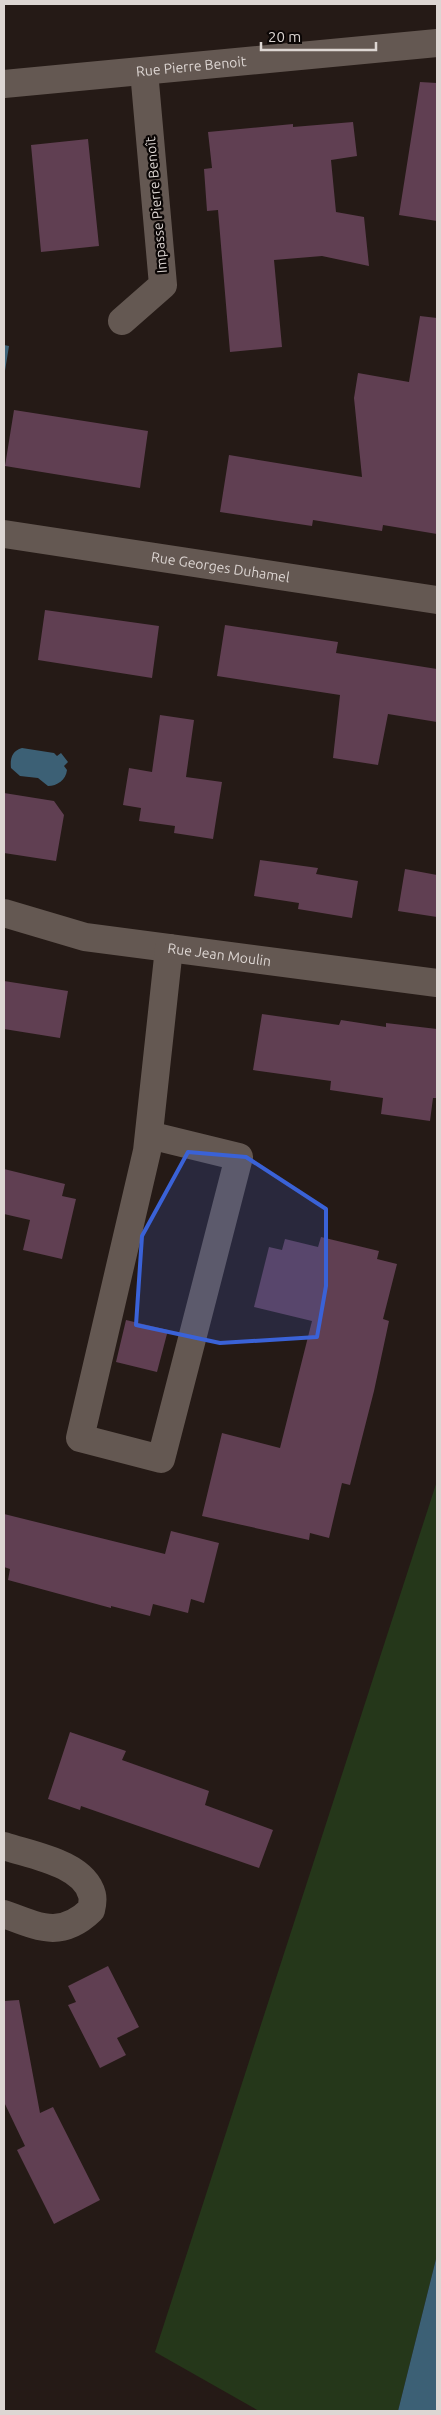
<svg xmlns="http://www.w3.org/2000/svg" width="441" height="2415" viewBox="0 0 441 2415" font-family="Ubuntu,sans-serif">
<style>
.green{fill:#25371a}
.water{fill:#3c6075}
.building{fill:#603f52}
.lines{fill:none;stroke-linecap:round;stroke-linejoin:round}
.minor{stroke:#645852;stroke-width:28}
.marked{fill:#3a62d7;fill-opacity:0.2;stroke:#3a62d7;stroke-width:4;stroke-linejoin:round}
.labels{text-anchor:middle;stroke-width:4.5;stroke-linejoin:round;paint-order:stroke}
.street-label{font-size:14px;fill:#ddd6d3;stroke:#0b0605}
</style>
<rect width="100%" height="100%" fill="#251a16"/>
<path class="green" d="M 437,1481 L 437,2255 L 398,2411 L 259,2411 L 155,2352 Z"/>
<path class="water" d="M 4,345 L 9,346 L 4,377 Z
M 22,748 L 54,753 L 57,756 L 61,753 L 68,762 L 64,766 L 67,770 C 66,780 57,786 48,786 L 38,778 L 20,776 L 11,768 C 10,758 12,751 22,748 Z
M 437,2255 L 437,2411 L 398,2411 Z"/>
<path class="building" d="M 420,82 L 437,83 L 437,221 L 399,215 Z
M 353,122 L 357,156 L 331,160 L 336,212 L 364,217 L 369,266 L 322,256 L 274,260 L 282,347 L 230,352 L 218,210 L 207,211 L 204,169 L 212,168 L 208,132 L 293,124 L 293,127 Z
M 88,139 L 99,246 L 41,252 L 31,145 Z
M 420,316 L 437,318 L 437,534 L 383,525 L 382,531 L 313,520 L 312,526 L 220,512 L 229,455 L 362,477 L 354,398 L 358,373 L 409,382 Z
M 14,410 L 148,431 L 140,488 L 5,466 Z
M 45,610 L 159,626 L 152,678 L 38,660 Z
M 225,625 L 338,642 L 336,653 L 437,669 L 437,722 L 388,714 L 378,765 L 333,758 L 340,695 L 217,676 Z
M 160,715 L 194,720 L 186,777 L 222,782 L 213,839 L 174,833 L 175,826 L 139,821 L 141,808 L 123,805 L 129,768 L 152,772 Z
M 4,793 L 54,801 L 64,815 L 56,861 L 4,853 Z
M 260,860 L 318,868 L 316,874 L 358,881 L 352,918 L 298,909 L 299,903 L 254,896 Z
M 405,869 L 437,875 L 437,917 L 398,911 Z
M 4,981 L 68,991 L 60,1038 L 4,1029 Z
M 262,1014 L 339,1025 L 341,1020 L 386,1027 L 386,1023 L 437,1029 L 437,1098 L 433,1098 L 430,1121 L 381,1114 L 383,1098 L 330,1090 L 331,1081 L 253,1070 Z
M 4,1169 L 65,1184 L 62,1196 L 76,1199 L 62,1259 L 23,1250 L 30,1220 L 4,1214 Z
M 321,1237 L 379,1251 L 377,1259 L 397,1264 L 383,1319 L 389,1321 L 374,1391 L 350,1485 L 342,1483 L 329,1538 L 310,1533 L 309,1540 L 202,1516 L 222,1433 L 280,1448 L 312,1321 L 254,1307 L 269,1247 L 282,1250 L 285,1239 L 318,1247 Z
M 126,1320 L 168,1330 L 157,1372 L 116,1362 Z
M 4,1514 L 165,1554 L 171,1531 L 219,1543 L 204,1603 L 191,1599 L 188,1613 L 153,1604 L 150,1616 L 111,1606 L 111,1608 L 8,1580 L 10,1569 L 4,1567 Z
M 70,1732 L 126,1751 L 122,1760 L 209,1791 L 205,1805 L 273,1830 L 259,1868 L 81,1806 L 80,1810 L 48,1799 Z
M 108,1966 L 139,2027 L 117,2038 L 126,2055 L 100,2068 L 68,2005 L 76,2002 L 68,1986 Z
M 19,2000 L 40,2113 L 53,2107 L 100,2200 L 54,2224 L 17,2150 L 25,2146 L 4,2102 L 4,2001 Z"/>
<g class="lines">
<g class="minor">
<path id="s1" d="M 4,84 L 437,43"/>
<path d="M 122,321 L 163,285 L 144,71"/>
<path id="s2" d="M 4,534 L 437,600"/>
<path id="s3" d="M 4,913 L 85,937 L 437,983"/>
<path d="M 149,1135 L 239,1157 L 161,1459 L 80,1438 L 147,1151 L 169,948"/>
<path d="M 4,1846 C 30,1855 84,1863 92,1895 C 93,1899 92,1906 91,1910 C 61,1939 39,1927 4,1914"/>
</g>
</g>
<path class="marked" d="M 188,1152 L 246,1157 L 326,1209 L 326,1286 L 317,1337 L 220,1343 L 136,1325 L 142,1236 Z"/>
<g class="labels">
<g class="street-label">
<text dy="5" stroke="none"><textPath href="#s1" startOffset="188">Rue Pierre Benoit</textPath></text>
<text transform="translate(156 205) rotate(-95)" y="5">Impasse Pierre Benoît</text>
<text dy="5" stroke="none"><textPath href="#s2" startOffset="219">Rue Georges Duhamel</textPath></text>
<text dy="5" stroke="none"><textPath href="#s3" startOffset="220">Rue Jean Moulin</textPath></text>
</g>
</g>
<rect width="441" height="2415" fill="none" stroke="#ddd6d3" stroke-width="10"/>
<path d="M261 42v8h115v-8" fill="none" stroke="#ddd6d3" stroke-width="2.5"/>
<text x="268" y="42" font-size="15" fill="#ddd6d3" stroke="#0b0605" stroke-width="4" paint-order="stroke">20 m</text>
</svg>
